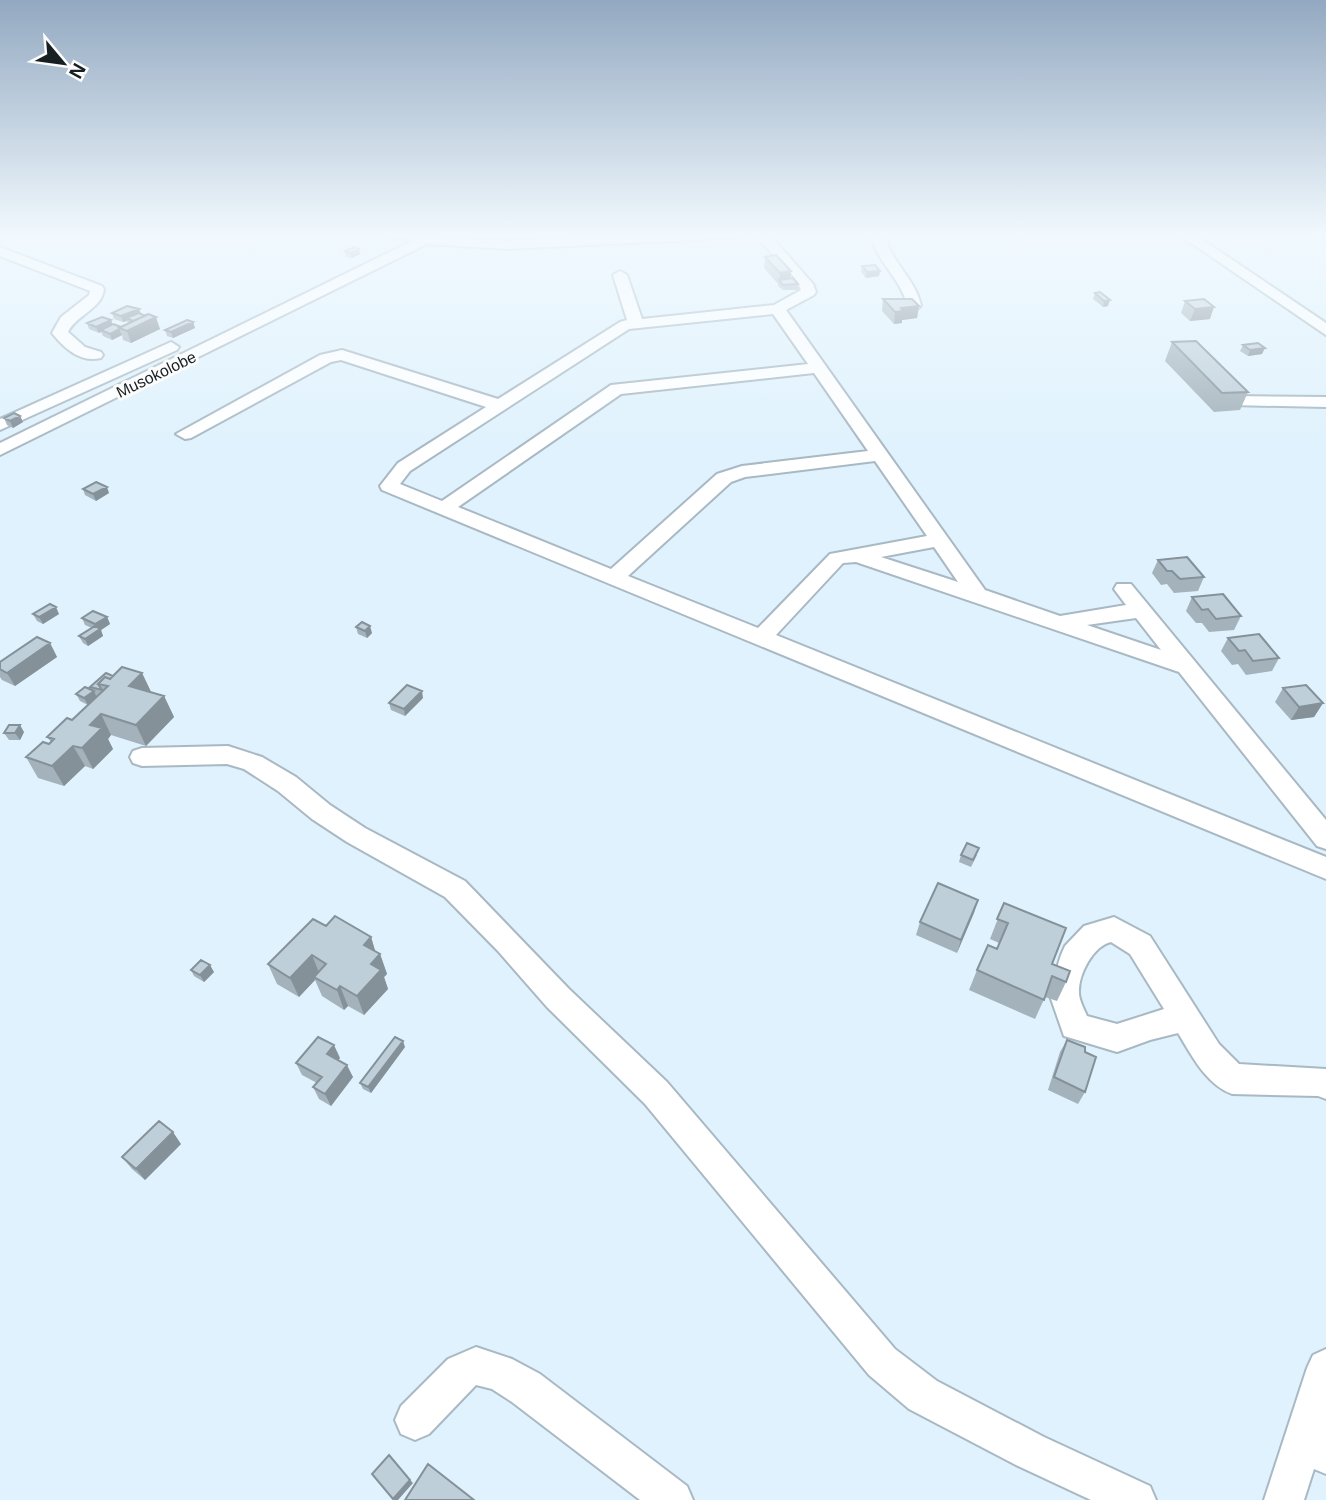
<svg xmlns="http://www.w3.org/2000/svg" width="1326" height="1500" viewBox="0 0 1326 1500" font-family="Arial,sans-serif">
<style>
.lines{fill:none;stroke-linecap:round;stroke-linejoin:round}
.minor-casing{stroke:#a8b9c3;stroke-width:4}
.minor{fill:#fff;fill-rule:evenodd}
.wall{fill:#a3b2bb}
.shaded-wall{fill:#859199}
.building{fill:#becfda;stroke:#859199;stroke-width:2}
.labels{text-anchor:middle;stroke-width:6;stroke-linejoin:round;paint-order:stroke}
.far-street-label{font-size:16px;fill:#181f23;stroke:#fcfcfc}
</style>
<rect width="100%" height="100%" fill="#e0f2fd"/>
<g class="lines">
<defs>
<path id="minor" d="M 389,234 L 443,234 L 439,238 L 507,241 L 651,234 L 740,234 L 733,238 L 507,249 L 427,244 L 0,455 L 0,443 L 412,241 L 391,237 Z
M 755,234 L 769,234 L 813,284 L 816,292 L 814,295 L 786,310 L 985,590 L 1060,616 L 1126,605 L 1114,589 L 1117,584 L 1131,584 L 1326,820 L 1326,849 L 1317,846 L 1179,672 L 856,562 L 843,563 L 776,635 L 1326,857 L 1326,879 L 382,490 L 380,486 L 398,463 L 486,407 L 341,360 L 331,362 L 191,438 L 185,439 L 176,434 L 320,355 L 342,350 L 498,399 L 620,322 L 627,320 L 613,275 L 620,271 L 627,275 L 642,319 L 774,305 L 801,290 C 793,268 768,254 755,234 ZM 773,314 L 808,364 L 611,385 L 442,501 L 400,484 L 410,471 L 629,329 ZM 814,373 L 868,451 L 742,466 L 717,474 L 611,569 L 458,507 L 621,394 ZM 875,461 L 927,536 L 830,554 L 758,628 L 628,576 L 731,482 L 745,477 ZM 934,547 L 958,582 L 881,557 ZM 1136,618 L 1161,650 L 1087,625 Z
M 871,234 L 885,234 C 890,262 915,278 921,305 L 919,308 L 914,309 L 907,305 C 901,278 876,262 871,234 Z
M 1178,234 L 1194,234 L 1326,323 L 1326,335 Z
M 1316,234 L 1326,234 L 1326,240 Z
M 0,247 L 102,286 L 104,289 C 102,309 76,315 68,332 L 85,347 L 101,352 L 103,355 L 101,358 C 80,363 64,348 52,333 L 61,317 L 89,295 L 90,291 L 0,256 Z
M 171,342 L 179,347 L 177,350 L 0,430 L 0,419 Z
M 1236,396 L 1326,397 L 1326,407 L 1230,405 L 1228,401 L 1230,397 Z
M 228,746 L 262,757 L 296,777 L 330,805 L 365,828 L 465,881 L 569,989 L 667,1082 L 895,1349 L 937,1381 L 1044,1437 L 1150,1486 L 1156,1500 L 1091,1500 L 1016,1465 L 909,1409 L 869,1375 L 645,1104 L 547,1007 L 498,951 L 445,897 L 347,842 L 312,819 L 278,791 L 244,769 L 227,764 L 142,766 L 133,763 L 130,757 L 133,751 L 142,748 Z
M 1114,917 L 1150,936 L 1219,1044 L 1239,1064 L 1326,1069 L 1326,1099 L 1318,1096 L 1232,1094 C 1206,1084 1192,1056 1178,1033 L 1150,1040 L 1117,1052 L 1064,1036 L 1049,993 L 1061,955 L 1065,946 L 1084,926 ZM 1111,942 L 1130,954 L 1164,1009 L 1117,1024 L 1087,1016 C 1084,1009 1079,1000 1079,993 C 1078,975 1093,946 1111,942 Z
M 476,1347 L 512,1359 L 540,1374 L 687,1486 L 693,1500 L 640,1500 L 512,1402 L 492,1389 L 476,1385 L 429,1434 L 415,1440 L 401,1434 L 395,1420 L 401,1406 L 448,1359 Z
M 1326,1349 L 1326,1474 L 1314,1469 L 1304,1500 L 1264,1500 L 1307,1368 L 1313,1355 Z"/>
</defs>
<use href="#minor" class="minor-casing"/>
<use href="#minor" class="minor"/>
</g>
<path class="wall" d="M 345,251 L 360,254 L 352,258 L 346,257 Z
M 765,257 L 791,271 L 790,278 L 798,284 L 798,290 L 783,290 L 778,286 L 778,284 L 764,268 Z
M 862,266 L 880,271 L 879,276 L 866,278 L 861,272 Z
M 1100,292 L 1108,306 L 1103,307 L 1093,299 L 1095,293 Z
M 883,299 L 919,306 L 917,318 L 902,320 L 902,323 L 894,324 L 882,311 Z
M 1185,301 L 1210,319 L 1190,321 L 1181,313 Z
M 139,309 L 141,314 L 160,329 L 131,343 L 123,340 L 122,335 L 112,340 L 103,336 L 101,332 L 99,333 L 89,329 L 87,323 L 111,320 L 112,324 L 121,327 L 128,324 L 127,321 L 123,322 L 114,319 L 112,313 Z
M 193,322 L 195,328 L 173,338 L 167,336 L 165,330 Z
M 1172,342 L 1248,392 L 1240,410 L 1214,412 L 1165,361 Z
M 1243,345 L 1262,354 L 1248,356 L 1240,351 Z
M 20,416 L 23,422 L 13,428 L 7,425 L 4,418 Z
M 83,489 L 109,493 L 96,501 L 85,495 Z
M 1158,560 L 1204,577 L 1198,591 L 1174,593 L 1167,584 L 1161,585 L 1152,573 Z
M 1192,597 L 1241,616 L 1234,630 L 1209,632 L 1202,623 L 1196,623 L 1186,611 Z
M 33,614 L 59,614 L 43,624 L 37,621 Z
M 107,617 L 110,624 L 101,630 L 103,636 L 88,646 L 83,643 L 79,636 L 92,628 L 85,625 L 82,618 Z
M 356,627 L 372,633 L 367,638 L 358,634 Z
M 1228,638 L 1279,658 L 1272,671 L 1246,675 L 1238,664 L 1232,665 L 1221,651 Z
M 50,643 L 57,657 L 15,686 L 2,680 L 0,677 L 0,662 Z
M 142,673 L 151,692 L 164,696 L 174,717 L 146,746 L 111,735 L 108,739 L 113,749 L 93,769 L 85,766 L 64,786 L 38,778 L 26,757 L 49,744 L 51,742 L 47,737 L 72,720 L 88,705 L 80,701 L 76,694 L 91,690 L 90,687 L 113,676 Z
M 1283,688 L 1323,703 L 1314,717 L 1291,720 L 1275,702 Z
M 423,698 L 405,716 L 391,710 L 389,703 Z
M 24,732 L 20,740 L 9,740 L 4,733 Z
M 961,855 L 977,855 L 971,867 L 959,862 Z
M 978,900 L 957,953 L 916,935 L 920,922 Z
M 1004,903 L 1066,982 L 1057,1001 L 1045,997 L 1035,1019 L 969,990 L 977,970 L 997,949 L 999,943 L 990,939 Z
M 326,926 L 371,937 L 375,951 L 380,954 L 387,974 L 384,977 L 388,989 L 364,1015 L 348,1006 L 344,1010 L 322,996 L 315,980 L 299,997 L 277,984 L 268,964 Z
M 191,970 L 214,972 L 204,982 L 194,976 Z
M 1067,1040 L 1085,1092 L 1078,1104 L 1048,1090 L 1060,1052 Z
M 405,1047 L 371,1093 L 363,1089 L 360,1083 Z
M 340,1058 L 338,1060 L 353,1077 L 331,1106 L 319,1099 L 313,1087 L 317,1083 L 302,1075 L 296,1063 Z
M 181,1144 L 145,1180 L 132,1169 L 122,1157 Z"/>
<path class="shaded-wall" d="M 359,249 L 360,254 L 352,258 L 351,253 Z
M 791,271 L 790,283 L 779,281 L 780,273 Z
M 880,271 L 879,276 L 866,278 L 867,272 Z
M 1110,300 L 1108,306 L 1103,307 L 1104,301 Z
M 919,306 L 917,318 L 902,320 L 902,323 L 894,324 L 895,312 L 901,308 Z
M 1214,307 L 1210,319 L 1190,321 L 1195,309 Z
M 139,309 L 141,315 L 126,318 L 127,321 L 123,322 L 121,316 Z
M 156,317 L 160,329 L 131,343 L 127,331 Z
M 111,320 L 113,326 L 101,330 L 101,332 L 99,333 L 96,327 Z
M 193,322 L 195,328 L 173,338 L 171,332 Z
M 119,329 L 122,335 L 112,340 L 110,334 Z
M 1265,348 L 1262,354 L 1248,356 L 1250,350 Z
M 20,416 L 23,422 L 13,428 L 10,421 Z
M 107,487 L 109,493 L 96,501 L 93,494 Z
M 56,607 L 59,614 L 43,624 L 39,617 Z
M 107,617 L 110,624 L 101,630 L 103,636 L 88,646 L 85,639 L 98,631 L 95,624 Z
M 370,626 L 372,633 L 367,638 L 365,631 Z
M 50,643 L 57,657 L 15,686 L 7,673 Z
M 142,673 L 152,694 L 129,686 Z
M 94,691 L 97,698 L 88,705 L 84,698 Z
M 422,691 L 423,698 L 405,716 L 404,709 Z
M 164,696 L 174,717 L 146,746 L 136,725 Z
M 1323,703 L 1314,717 L 1291,720 L 1299,707 Z
M 101,714 L 111,735 L 108,739 L 113,749 L 93,769 L 82,748 L 90,725 Z
M 20,725 L 24,732 L 20,740 L 15,733 Z
M 73,746 L 85,766 L 64,786 L 52,766 Z
M 978,900 L 974,913 L 957,953 L 961,940 Z
M 371,937 L 377,957 L 364,945 Z
M 380,954 L 387,974 L 384,977 L 388,989 L 364,1015 L 357,996 L 371,964 Z
M 312,955 L 320,975 L 314,977 L 315,980 L 299,997 L 290,978 Z
M 210,965 L 214,972 L 204,982 L 200,975 Z
M 340,986 L 348,1006 L 344,1010 L 337,990 Z
M 403,1041 L 405,1047 L 371,1093 L 368,1087 Z
M 334,1045 L 340,1058 L 333,1066 L 327,1054 Z
M 347,1065 L 353,1077 L 331,1106 L 325,1094 Z
M 173,1132 L 181,1144 L 145,1180 L 136,1169 Z
M 410,1480 L 413,1483 L 398,1500 L 393,1500 Z"/>
<path class="building" d="M 354,247 L 359,249 L 351,253 L 345,251 Z
M 776,255 L 791,271 L 780,273 L 765,257 Z
M 875,265 L 880,271 L 867,272 L 862,266 Z
M 793,278 L 798,284 L 783,285 L 779,280 Z
M 1100,292 L 1110,300 L 1104,301 L 1095,293 Z
M 883,299 L 912,299 L 919,306 L 901,308 L 903,311 L 895,312 Z
M 1204,299 L 1214,307 L 1195,309 L 1185,301 Z
M 127,306 L 139,309 L 121,316 L 112,313 Z
M 139,313 L 145,316 L 133,321 L 126,318 Z
M 148,314 L 156,317 L 127,331 L 119,328 Z
M 102,317 L 111,320 L 96,327 L 87,323 Z
M 187,320 L 193,322 L 171,332 L 165,330 Z
M 113,324 L 121,327 L 119,328 L 119,329 L 110,334 L 101,330 Z
M 1196,341 L 1248,392 L 1222,393 L 1172,342 Z
M 1258,343 L 1265,348 L 1250,350 L 1243,345 Z
M 14,413 L 20,416 L 10,421 L 4,418 Z
M 96,482 L 107,487 L 93,494 L 83,489 Z
M 1187,557 L 1204,577 L 1180,579 L 1172,571 L 1167,571 L 1158,560 Z
M 1223,594 L 1241,616 L 1216,619 L 1208,609 L 1202,610 L 1192,597 Z
M 50,604 L 56,607 L 39,617 L 33,614 Z
M 93,611 L 107,617 L 95,624 L 82,618 Z
M 362,622 L 370,626 L 365,631 L 356,627 Z
M 95,626 L 100,629 L 85,639 L 79,636 Z
M 1259,634 L 1279,658 L 1253,661 L 1245,650 L 1239,651 L 1228,638 Z
M 37,637 L 50,643 L 7,673 L 0,669 L 0,662 Z
M 122,667 L 142,673 L 129,686 L 164,696 L 136,725 L 101,714 L 90,725 L 102,728 L 82,748 L 73,746 L 52,766 L 26,757 L 43,742 L 49,744 L 54,739 L 47,737 L 67,718 L 72,720 L 108,686 L 98,684 L 105,677 L 110,679 Z
M 106,673 L 113,676 L 110,679 L 105,677 L 98,684 L 102,690 L 90,687 Z
M 407,685 L 422,691 L 404,709 L 389,703 Z
M 1306,685 L 1323,703 L 1299,707 L 1283,688 Z
M 85,687 L 94,691 L 84,698 L 76,694 Z
M 9,725 L 20,725 L 15,733 L 4,733 Z
M 967,843 L 979,848 L 973,860 L 961,855 Z
M 938,883 L 978,900 L 961,940 L 920,922 Z
M 1004,903 L 1066,928 L 1052,964 L 1070,971 L 1066,982 L 1052,976 L 1044,1000 L 977,970 L 988,945 L 997,949 L 1008,923 L 997,919 Z
M 335,916 L 371,937 L 364,945 L 380,954 L 371,964 L 381,970 L 357,996 L 340,986 L 337,990 L 314,977 L 326,964 L 312,955 L 290,978 L 268,964 L 313,919 L 326,926 Z
M 201,960 L 210,965 L 200,975 L 191,970 Z
M 318,1037 L 334,1045 L 327,1054 L 347,1065 L 325,1094 L 313,1087 L 322,1077 L 296,1063 Z
M 395,1037 L 403,1041 L 368,1087 L 360,1083 Z
M 1067,1040 L 1085,1047 L 1085,1052 L 1096,1057 L 1085,1092 L 1054,1077 Z
M 159,1121 L 173,1132 L 136,1169 L 122,1157 Z
M 389,1455 L 410,1480 L 393,1499 L 372,1474 Z
M 428,1464 L 474,1500 L 405,1500 Z"/>
<linearGradient id="sky" x2="0" y2="1"><stop stop-color="#93a9c1"/><stop offset="0.53" stop-color="#f1f9fe"/><stop offset="1" stop-color="#f1f9fe" stop-opacity="0"/></linearGradient>
<rect width="1326" height="444" fill="url(#sky)"/>
<g class="labels">
<g class="far-street-label">
<text transform="translate(156 374) rotate(-26)" y="6">Musokolobe</text>
</g>
</g>
<g transform="translate(63 63) rotate(119)" stroke="#fcfcfc" stroke-width="5" paint-order="stroke">
<path d="M0-5L12 26L0 18L-12 26Z" fill="#181f23"/>
<text y="-10" font-size="19" font-weight="bold" text-anchor="middle" fill="#181f23">N</text>
</g>
</svg>
